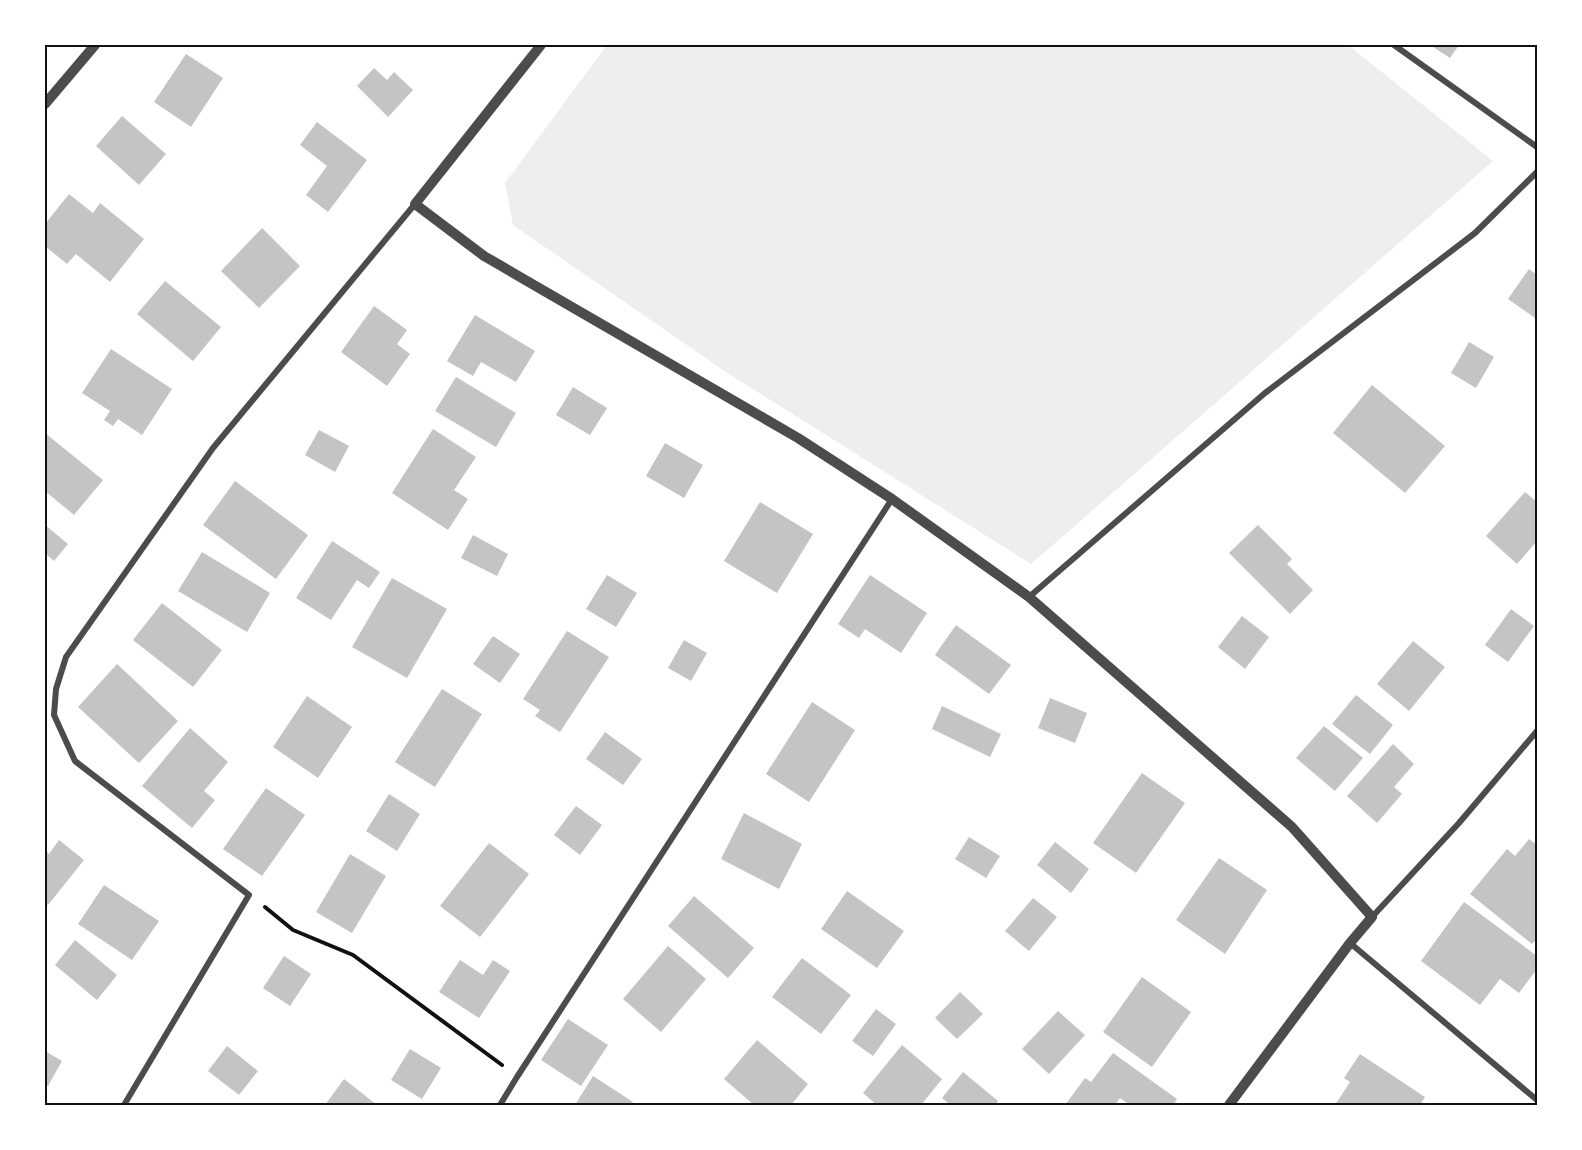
<svg xmlns="http://www.w3.org/2000/svg" width="1582" height="1150" viewBox="0 0 1582 1150" font-family="'Roboto Condensed',sans-serif">
<style>
.green{fill:#eee}
.building{fill:#c4c4c4}
.lines{fill:none;stroke-linecap:round;stroke-linejoin:round}
.path{stroke:#111;stroke-width:4}
.minor{stroke:#4c4c4c;stroke-width:6}
.tertiary{stroke:#4c4c4c;stroke-width:10}
.neatline{fill:none;stroke:#111;stroke-width:2}
</style>
<rect width="100%" height="100%" fill="#fff"/>
<path class="green" d="M 607,45 L 1348,45 L 1493,161 L 1031,564 L 726,372 L 513,225 L 505,183 Z"/>
<path class="building" d="M 1430,45 L 1459,45 L 1450,58 Z
M 186,54 L 223,78 L 191,127 L 154,102 Z
M 374,68 L 387,80 L 394,72 L 413,90 L 388,117 L 357,86 Z
M 122,116 L 166,154 L 139,185 L 96,146 Z
M 317,122 L 367,160 L 328,212 L 306,195 L 327,166 L 300,145 Z
M 69,194 L 93,213 L 100,203 L 144,239 L 110,282 L 76,254 L 67,264 L 45,246 L 45,224 Z
M 262,228 L 300,266 L 259,308 L 221,271 Z
M 1529,269 L 1537,275 L 1537,314 L 1535,318 L 1508,299 Z
M 165,281 L 221,327 L 193,361 L 137,314 Z
M 374,306 L 407,330 L 397,344 L 410,354 L 387,386 L 341,352 Z
M 475,315 L 535,351 L 516,382 L 481,362 L 473,376 L 447,361 Z
M 1469,342 L 1494,357 L 1476,388 L 1451,373 Z
M 111,349 L 172,389 L 142,435 L 118,419 L 113,426 L 104,420 L 110,411 L 82,393 Z
M 456,377 L 516,413 L 496,447 L 435,411 Z
M 1372,385 L 1445,446 L 1405,493 L 1333,433 Z
M 573,387 L 607,408 L 590,435 L 556,415 Z
M 433,429 L 476,457 L 454,490 L 468,499 L 448,530 L 392,493 Z
M 319,430 L 349,446 L 335,472 L 305,455 Z
M 45,433 L 103,480 L 74,515 L 45,491 Z
M 665,443 L 703,465 L 684,498 L 646,476 Z
M 235,481 L 308,535 L 276,579 L 203,525 Z
M 1525,492 L 1537,502 L 1537,541 L 1517,564 L 1486,536 Z
M 760,502 L 813,534 L 777,593 L 724,561 Z
M 45,525 L 68,544 L 54,561 L 47,555 L 45,558 Z
M 1258,525 L 1292,559 L 1287,564 L 1313,590 L 1290,614 L 1229,553 Z
M 473,535 L 508,554 L 497,576 L 461,558 Z
M 332,541 L 380,572 L 369,588 L 357,580 L 331,620 L 296,598 Z
M 202,552 L 270,593 L 247,632 L 178,591 Z
M 607,575 L 637,593 L 616,627 L 586,609 Z
M 870,575 L 927,613 L 901,653 L 865,629 L 859,638 L 838,624 Z
M 392,578 L 447,609 L 407,678 L 352,647 Z
M 162,603 L 222,650 L 193,687 L 133,640 Z
M 1511,609 L 1534,626 L 1508,662 L 1485,645 Z
M 1242,616 L 1269,637 L 1245,669 L 1218,647 Z
M 956,625 L 1011,665 L 989,694 L 935,655 Z
M 567,631 L 609,657 L 560,732 L 535,716 L 540,710 L 523,699 Z
M 493,636 L 520,654 L 500,683 L 473,664 Z
M 684,640 L 707,653 L 691,681 L 668,668 Z
M 1413,641 L 1445,667 L 1409,711 L 1377,684 Z
M 117,664 L 178,721 L 139,763 L 78,707 Z
M 442,689 L 482,714 L 435,787 L 395,762 Z
M 1356,695 L 1393,725 L 1370,754 L 1332,724 Z
M 307,696 L 352,727 L 318,778 L 273,747 Z
M 1050,698 L 1087,713 L 1075,743 L 1038,728 Z
M 812,702 L 855,730 L 809,802 L 766,774 Z
M 942,706 L 1001,734 L 990,757 L 932,729 Z
M 1324,726 L 1363,758 L 1335,791 L 1296,758 Z
M 190,728 L 228,762 L 204,791 L 215,800 L 192,828 L 142,786 Z
M 605,732 L 642,759 L 623,785 L 586,759 Z
M 1393,744 L 1414,764 L 1394,787 L 1402,794 L 1377,823 L 1347,796 Z
M 1142,773 L 1185,803 L 1136,873 L 1093,843 Z
M 266,788 L 305,815 L 262,876 L 223,849 Z
M 389,794 L 420,814 L 397,851 L 366,831 Z
M 576,806 L 602,825 L 580,855 L 554,835 Z
M 744,813 L 802,844 L 779,889 L 721,859 Z
M 969,837 L 1000,856 L 986,878 L 955,859 Z
M 1529,839 L 1537,845 L 1537,938 L 1532,944 L 1470,894 L 1507,849 L 1515,856 Z
M 59,840 L 84,860 L 48,905 L 45,903 L 45,850 L 49,854 Z
M 1055,842 L 1089,869 L 1071,893 L 1037,865 Z
M 489,843 L 529,874 L 480,937 L 440,906 Z
M 350,854 L 386,876 L 352,933 L 316,912 Z
M 1219,858 L 1267,890 L 1225,954 L 1176,920 Z
M 104,885 L 159,921 L 132,960 L 78,924 Z
M 847,891 L 904,931 L 877,968 L 821,929 Z
M 694,896 L 754,948 L 728,978 L 668,926 Z
M 1033,898 L 1057,917 L 1029,951 L 1005,931 Z
M 1464,902 L 1537,956 L 1537,969 L 1519,993 L 1500,979 L 1480,1005 L 1421,961 Z
M 75,940 L 117,975 L 97,1000 L 55,965 Z
M 668,946 L 706,979 L 661,1032 L 623,999 Z
M 284,956 L 311,974 L 290,1006 L 263,988 Z
M 802,958 L 851,995 L 821,1034 L 772,997 Z
M 460,960 L 483,975 L 493,960 L 510,971 L 479,1018 L 439,992 Z
M 1142,977 L 1191,1012 L 1152,1067 L 1103,1032 Z
M 960,992 L 983,1014 L 957,1039 L 935,1018 Z
M 876,1009 L 896,1024 L 873,1056 L 852,1041 Z
M 1058,1011 L 1085,1035 L 1049,1074 L 1022,1049 Z
M 568,1019 L 608,1045 L 581,1086 L 541,1060 Z
M 757,1040 L 808,1084 L 791,1105 L 754,1105 L 724,1079 Z
M 902,1045 L 942,1079 L 921,1105 L 877,1105 L 863,1093 Z
M 227,1046 L 258,1071 L 239,1095 L 208,1071 Z
M 410,1049 L 441,1068 L 422,1099 L 391,1080 Z
M 45,1051 L 62,1061 L 48,1086 L 45,1085 Z
M 1113,1053 L 1177,1099 L 1173,1105 L 1130,1105 L 1120,1098 L 1115,1105 L 1065,1105 L 1085,1078 L 1091,1082 Z
M 1360,1054 L 1425,1097 L 1420,1105 L 1335,1105 L 1350,1082 L 1344,1078 Z
M 963,1072 L 998,1101 L 995,1105 L 950,1105 L 942,1098 Z
M 593,1076 L 633,1102 L 631,1105 L 575,1105 Z
M 344,1079 L 377,1105 L 325,1105 Z"/>
<g class="lines">
<path class="path" d="M 265,907 L 293,930 L 353,955 L 502,1065"/>
<path class="minor" d="M 1394,45 L 1537,147
M 1029,597 L 1265,393 L 1475,233 L 1537,172
M 1372,917 L 1459,823 L 1537,731
M 1350,943 L 1537,1100
M 124,1105 L 249,895 L 75,761 L 54,715 L 56,689 L 66,657 L 213,448 L 415,204
M 500,1105 L 517,1077 L 892,499"/>
<path class="tertiary" d="M 541,45 L 415,204 L 484,256 L 798,438 L 892,499 L 1029,597 L 1292,827 L 1372,917 L 1350,943 L 1229,1105
M 45,104 L 95,45"/>
</g>
<rect width="1582" height="1150" fill="none" stroke="#ffffff" stroke-width="93"/>
<rect x="46" y="46" width="1490" height="1058" class="neatline"/>
</svg>
